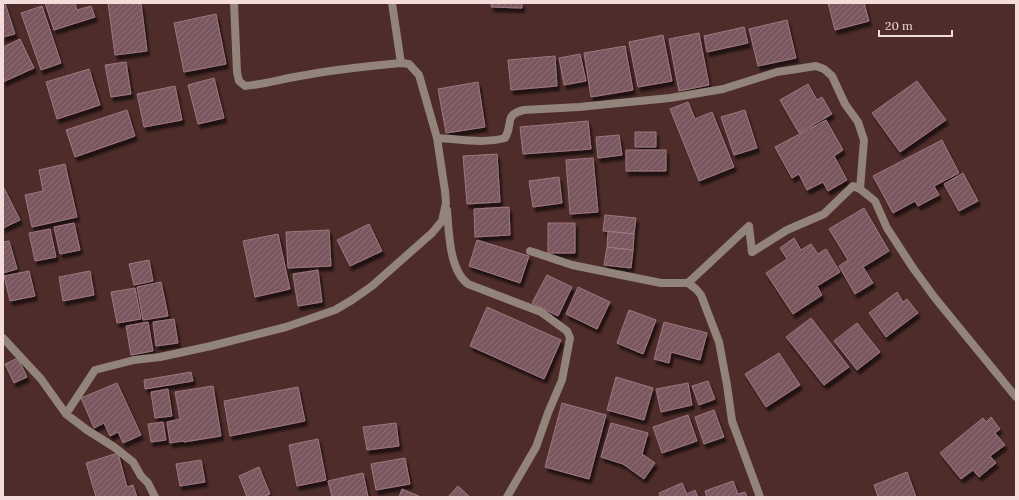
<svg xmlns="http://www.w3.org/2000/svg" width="1019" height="500" viewBox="0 0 1019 500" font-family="Lora,serif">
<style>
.building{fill:url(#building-hatch);stroke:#9e7781;filter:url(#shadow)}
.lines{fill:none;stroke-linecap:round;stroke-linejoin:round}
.minor{stroke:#92837b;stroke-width:8}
</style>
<defs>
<pattern id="building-hatch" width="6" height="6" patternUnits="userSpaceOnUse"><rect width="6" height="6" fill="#7a565f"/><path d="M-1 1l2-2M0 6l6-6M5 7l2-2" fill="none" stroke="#8d6e75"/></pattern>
<filter id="shadow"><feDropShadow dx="2.5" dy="4.5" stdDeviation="1" flood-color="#0009"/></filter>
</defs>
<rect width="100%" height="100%" fill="#4d2c29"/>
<path class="building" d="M 3,3 L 5,3 L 15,34 L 3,37 Z
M 45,3 L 75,3 L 77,10 L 91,6 L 95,17 L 54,30 Z
M 108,3 L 141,3 L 147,51 L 115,55 Z
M 491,3 L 522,3 L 522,8 L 491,7 Z
M 828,3 L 864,3 L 869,21 L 835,30 Z
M 42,6 L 61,63 L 41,70 L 21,13 Z
M 216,14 L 226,64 L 184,72 L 174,23 Z
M 787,20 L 796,58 L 758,66 L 749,29 Z
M 744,27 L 748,43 L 707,52 L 704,36 Z
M 699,33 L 709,85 L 679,91 L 669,39 Z
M 663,35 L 672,81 L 638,87 L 629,42 Z
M 20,39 L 34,68 L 3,82 L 3,47 Z
M 625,46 L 633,90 L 591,97 L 584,53 Z
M 580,54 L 586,81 L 564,85 L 559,58 Z
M 555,56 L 557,86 L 511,90 L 508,60 Z
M 126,62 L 131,94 L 111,97 L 105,65 Z
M 89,69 L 100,105 L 57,119 L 46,82 Z
M 214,78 L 224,118 L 198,124 L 188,85 Z
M 917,81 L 946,120 L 900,152 L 872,113 Z
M 478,82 L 485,127 L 446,133 L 438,89 Z
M 808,84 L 817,100 L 822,97 L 832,114 L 799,133 L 780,100 Z
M 175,86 L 182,120 L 144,127 L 137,94 Z
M 688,102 L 695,119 L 712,112 L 734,167 L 699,181 L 670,109 Z
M 127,110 L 135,136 L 75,157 L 66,130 Z
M 745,110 L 757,148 L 734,155 L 721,117 Z
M 826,120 L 843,150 L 834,156 L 847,180 L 828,191 L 823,182 L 807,190 L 799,174 L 792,178 L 775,147 Z
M 588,121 L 591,149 L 523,154 L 520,127 Z
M 635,132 L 656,132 L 656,147 L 635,147 Z
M 619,135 L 622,155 L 598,158 L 596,137 Z
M 942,140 L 959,173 L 934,186 L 939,195 L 918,206 L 915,201 L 893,213 L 873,176 Z
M 626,150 L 666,150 L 666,171 L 626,171 Z
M 497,154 L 500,202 L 467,204 L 463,156 Z
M 593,158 L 598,212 L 570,214 L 566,160 Z
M 65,164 L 77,217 L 32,227 L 25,195 L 43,191 L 39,170 Z
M 963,173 L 978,201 L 959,211 L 944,184 Z
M 559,177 L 562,203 L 533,207 L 529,181 Z
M 3,188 L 4,188 L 20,220 L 3,228 Z
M 509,207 L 510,235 L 475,237 L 474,209 Z
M 864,208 L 889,251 L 863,267 L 873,283 L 855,294 L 839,266 L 848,260 L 829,229 Z
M 605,215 L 636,218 L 634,234 L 603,231 Z
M 74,223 L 80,250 L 60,254 L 54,227 Z
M 548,223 L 575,223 L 575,253 L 548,253 Z
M 369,224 L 382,251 L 350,266 L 337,240 Z
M 50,229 L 56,257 L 35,261 L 29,233 Z
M 329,230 L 331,266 L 288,268 L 286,232 Z
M 608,231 L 634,234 L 633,250 L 607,247 Z
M 278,234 L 290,289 L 255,297 L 243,241 Z
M 794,238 L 801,250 L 811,244 L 818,254 L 826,249 L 840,272 L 817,286 L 822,295 L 793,314 L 766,273 L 787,259 L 780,248 Z
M 477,240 L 529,256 L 520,283 L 469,266 Z
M 9,241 L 17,269 L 3,273 L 3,242 Z
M 607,247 L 633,250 L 631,268 L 604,265 Z
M 149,260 L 153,281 L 134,285 L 129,264 Z
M 318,270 L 322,302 L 298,306 L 293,274 Z
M 29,271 L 35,296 L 10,301 L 4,276 Z
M 90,271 L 94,295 L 63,301 L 59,277 Z
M 547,275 L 572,287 L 558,316 L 532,303 Z
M 161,282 L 168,316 L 143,320 L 137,287 Z
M 578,287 L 610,302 L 597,329 L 566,314 Z
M 135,288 L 141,319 L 117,323 L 111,292 Z
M 897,292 L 903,302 L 907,299 L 918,313 L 886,337 L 869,313 Z
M 487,307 L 561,340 L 544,379 L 470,346 Z
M 629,310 L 656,320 L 643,354 L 617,343 Z
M 811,318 L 849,367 L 824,385 L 786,337 Z
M 174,319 L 178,343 L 156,346 L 153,322 Z
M 148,322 L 153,351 L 131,355 L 126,326 Z
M 664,322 L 707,333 L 700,360 L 671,352 L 669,363 L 654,359 Z
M 857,323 L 880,352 L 857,370 L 834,341 Z
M 779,353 L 800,385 L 766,407 L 745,374 Z
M 18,358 L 27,377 L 14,383 L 5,364 Z
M 191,372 L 193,381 L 145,389 L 144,380 Z
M 616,377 L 653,388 L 644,420 L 607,410 Z
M 708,381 L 715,399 L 699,405 L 692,386 Z
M 117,383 L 141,435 L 123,443 L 118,432 L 110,436 L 104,423 L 94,428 L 81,398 Z
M 688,383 L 692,405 L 661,412 L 656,389 Z
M 213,386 L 221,436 L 184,442 L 183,441 L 170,443 L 167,422 L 180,419 L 175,392 Z
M 298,387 L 305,421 L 230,436 L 224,401 Z
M 168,389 L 172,416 L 155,418 L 151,392 Z
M 562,403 L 606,415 L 589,479 L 545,467 Z
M 714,410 L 724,437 L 704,444 L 695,417 Z
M 688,415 L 697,441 L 662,453 L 653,427 Z
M 991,417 L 1000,429 L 995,433 L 1005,445 L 990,456 L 996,463 L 979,477 L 973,470 L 961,479 L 940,453 L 983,418 L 986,422 Z
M 163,422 L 166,440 L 151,442 L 148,424 Z
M 396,423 L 399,446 L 367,450 L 363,427 Z
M 611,423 L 648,433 L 642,454 L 655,463 L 644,479 L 623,464 L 601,457 Z
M 318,439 L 326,480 L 297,486 L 289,445 Z
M 118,453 L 127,487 L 133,485 L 137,497 L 96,497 L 86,463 Z
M 405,458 L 410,484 L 376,490 L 371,464 Z
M 201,460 L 205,482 L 180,486 L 176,464 Z
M 259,467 L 270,494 L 263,497 L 247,497 L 239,476 Z
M 907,472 L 916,497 L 878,497 L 874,485 Z
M 363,473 L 368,497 L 332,497 L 328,481 Z
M 733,481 L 738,494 L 745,492 L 747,497 L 707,497 L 705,491 Z
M 682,483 L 687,494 L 695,490 L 698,497 L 660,497 L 659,493 Z
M 458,486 L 470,497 L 448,497 Z
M 402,489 L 421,497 L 399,497 Z"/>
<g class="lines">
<path class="minor" d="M 392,3 L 401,63
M 437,138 C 459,139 484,144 505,138 C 514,123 503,115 524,110 L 579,107 L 670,98 L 723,89 L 777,72 L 816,66 L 824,69 L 832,76 L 845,104 L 858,122 L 864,140 L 860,189
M 447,210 C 449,232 449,270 468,284 L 541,312 L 567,331 L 570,338 L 562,380 L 548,413 L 536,447 L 507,497
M 530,251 L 572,265 L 661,283 L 688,283 L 696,289 L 701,295 L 719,342 L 727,385 L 732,421 L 760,497
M 688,283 L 749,226 L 752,252 L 787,230 L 824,214 L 853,186 L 860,189 L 875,201 L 887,228 L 913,268 L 935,298 L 1016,397
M 3,338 L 41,379 L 66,414 L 87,430 L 114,447 L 133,462 L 141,476 L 148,483 L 155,497
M 66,414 L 95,370 L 134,360 L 160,357 L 211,346 L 286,327 L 335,310 L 352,300 L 372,286 L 432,233 L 442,221 L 446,203 L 445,191 L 437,138 L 419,75 L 409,64 L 401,63 C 369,66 337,69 306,75 C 285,78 266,84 245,86 L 239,81 L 237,72 L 234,3"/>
</g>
<rect width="1019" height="500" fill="none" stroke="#f3dcda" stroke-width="8"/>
<path d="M879 30v6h73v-6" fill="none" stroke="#f3dcda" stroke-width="2"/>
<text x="885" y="30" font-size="12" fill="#f3dcda" stroke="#4d2c29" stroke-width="3" paint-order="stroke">20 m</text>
</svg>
